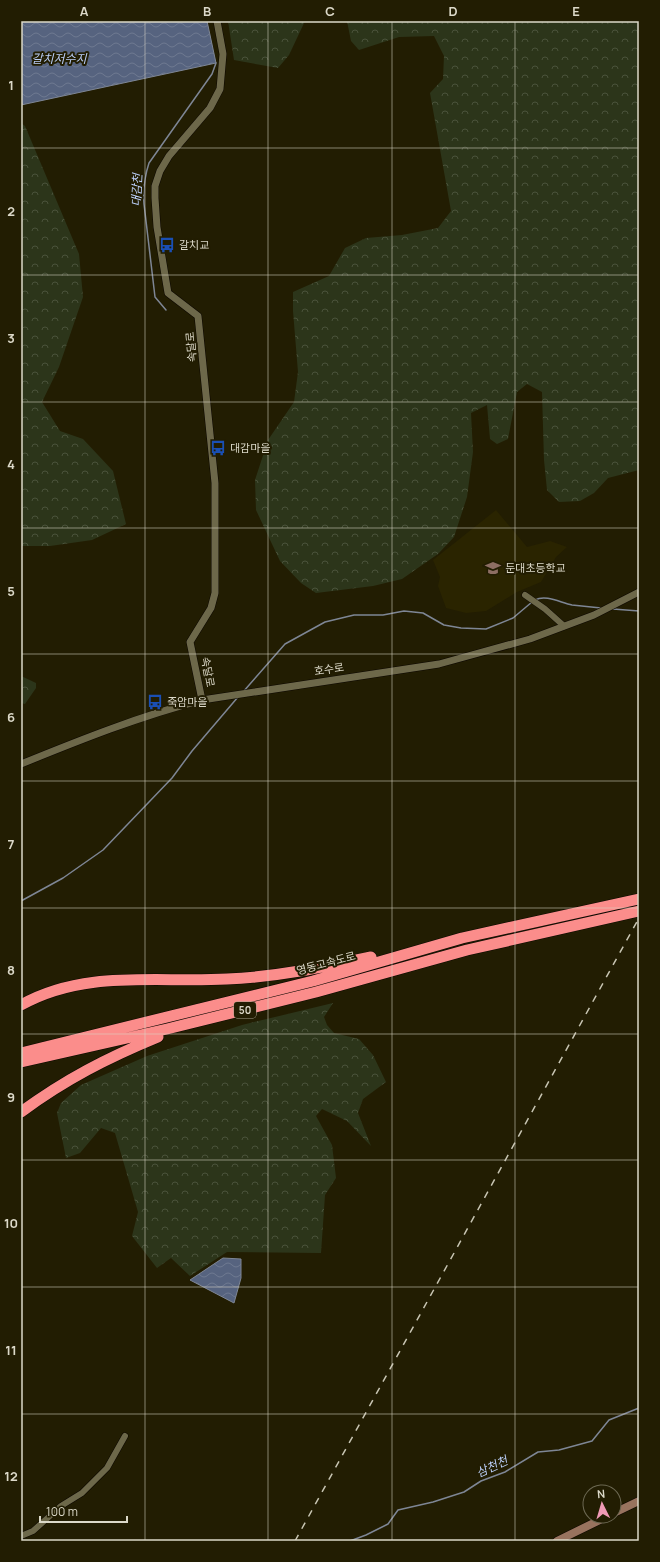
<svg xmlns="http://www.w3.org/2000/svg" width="660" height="1562" viewBox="0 0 660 1562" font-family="Manrope,'Noto Sans KR',sans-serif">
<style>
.built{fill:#2a2400}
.forest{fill:url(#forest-crowns)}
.water{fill:url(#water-waves);stroke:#7e8695}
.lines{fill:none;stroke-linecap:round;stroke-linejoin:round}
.stream{stroke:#7e8695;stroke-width:1.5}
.minor-casing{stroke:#0c0700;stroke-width:7}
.tertiary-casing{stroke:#0c0700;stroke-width:8}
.secondary-casing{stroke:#0c0700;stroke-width:9}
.motorway-casing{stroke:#0c0700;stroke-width:12}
.minor{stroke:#6d684a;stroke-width:6}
.tertiary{stroke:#6d684a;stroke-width:7}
.secondary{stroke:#98735e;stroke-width:8}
.motorway{stroke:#fb8d8b;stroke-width:11}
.rail{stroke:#c8c5b3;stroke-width:1.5;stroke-dasharray:7 7;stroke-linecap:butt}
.grid{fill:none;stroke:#dcd9c9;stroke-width:1;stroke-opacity:0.55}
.labels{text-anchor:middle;stroke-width:4;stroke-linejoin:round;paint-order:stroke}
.shield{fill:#221d02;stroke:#a4a18d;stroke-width:1}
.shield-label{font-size:10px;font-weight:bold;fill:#dcd9c9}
.poi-label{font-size:11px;fill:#dcd9c9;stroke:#221d02;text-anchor:start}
.street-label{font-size:11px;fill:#dcd9c9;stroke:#221d02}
.water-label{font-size:12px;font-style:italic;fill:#bbcff9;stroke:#221d02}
.neatline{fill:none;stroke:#dcd9c9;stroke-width:1.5}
.grid-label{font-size:13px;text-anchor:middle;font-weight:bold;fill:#dcd9c9}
</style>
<defs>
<pattern id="forest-crowns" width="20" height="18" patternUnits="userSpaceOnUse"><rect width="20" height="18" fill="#2c351a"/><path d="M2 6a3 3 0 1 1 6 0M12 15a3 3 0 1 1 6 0" fill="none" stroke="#4a523a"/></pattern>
<pattern id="water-waves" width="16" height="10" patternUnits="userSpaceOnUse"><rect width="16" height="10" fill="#56637f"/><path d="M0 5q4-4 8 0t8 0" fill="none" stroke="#6e7990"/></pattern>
</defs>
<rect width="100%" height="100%" fill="#221d02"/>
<path class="built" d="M 496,510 L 527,547 L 550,541 L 567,547 L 556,557 L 541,582 L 517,592 L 486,611 L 466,613 L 446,608 L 438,586 L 440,577 L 433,560 Z"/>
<path class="forest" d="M 228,21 L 305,21 L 289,55 L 278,68 L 234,60 Z
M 347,21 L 639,21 L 639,470 L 608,478 L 594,493 L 580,501 L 559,502 L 547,490 L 544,460 L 542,392 L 527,384 L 517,392 L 508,439 L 497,444 L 490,439 L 487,405 L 471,413 L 473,452 L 467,497 L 454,537 L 438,554 L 402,579 L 373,586 L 316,593 L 301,583 L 280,561 L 256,510 L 255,480 L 268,440 L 294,402 L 298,372 L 293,311 L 293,292 L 329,276 L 345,248 L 366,238 L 402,235 L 438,228 L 451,211 L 430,93 L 443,79 L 444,56 L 434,36 L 399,37 L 359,50 L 351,41 Z
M 21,123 L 25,126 L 79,254 L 83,297 L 59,367 L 42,402 L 60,431 L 83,439 L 113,471 L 126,524 L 92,540 L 50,546 L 21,546 Z
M 21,676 L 36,683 L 36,688 L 25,704 L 21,703 Z
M 333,1003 L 324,1017 L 327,1025 L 334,1033 L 359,1039 L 373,1055 L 386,1082 L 363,1099 L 358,1113 L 371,1146 L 347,1121 L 322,1109 L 316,1116 L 332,1145 L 336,1178 L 325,1195 L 321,1253 L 227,1252 L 190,1276 L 171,1258 L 157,1268 L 132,1236 L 138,1212 L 115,1133 L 101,1128 L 80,1153 L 66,1158 L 57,1113 L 61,1103 L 81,1085 L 147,1056 L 242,1025 Z"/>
<path class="water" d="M 21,21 L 207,21 L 216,63 L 21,105 Z
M 223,1258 L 241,1259 L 241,1278 L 234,1303 L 190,1280 Z"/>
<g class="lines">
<path class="stream" d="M 166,310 L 155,297 L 144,204 C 143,189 144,178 149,163 L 212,74 L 216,63
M 535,600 C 546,594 561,603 572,605 C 582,606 592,607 601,608
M 613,609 L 639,611
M 243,692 L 285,644 L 325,622 L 354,615 L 383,615 L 404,611 L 423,613 L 444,625 L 461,628 L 486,629 L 513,618 L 532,602
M 21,901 L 63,878 L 103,850 L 172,778 L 192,751 L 238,697
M 350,1541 L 366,1535 L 388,1524 L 398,1510 L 433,1502 L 464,1492 L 481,1481 L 505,1472 L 538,1452 L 559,1450 L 592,1441 L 609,1420 L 639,1408"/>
<defs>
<path id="minor" d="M 525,595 L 545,609 L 564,626
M 21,1536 L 33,1531 L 61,1506 L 82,1493 L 107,1468 L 125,1436"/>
<path id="tertiary" d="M 202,700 L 190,642 L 211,608 L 215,593 L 215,483 L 198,316 L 168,293 L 157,227 L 155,198 L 155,186 L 160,171 L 169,156 L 210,108 L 220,89 L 223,54 L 217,21
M 21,764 C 80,740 140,716 202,700 L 439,664 L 530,639 L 594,615 L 639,592"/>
<path id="secondary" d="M 614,1513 L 639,1501
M 557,1541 L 608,1516"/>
<path id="motorway" d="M 21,1005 C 85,969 157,983 227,979 C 276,977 324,967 371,957
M 21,1053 L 313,981 L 462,938 L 639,899
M 21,1062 L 167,1029 L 316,992 L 467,950 L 639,911
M 21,1112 C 66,1079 107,1058 158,1037"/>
</defs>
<use href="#minor" class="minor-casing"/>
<use href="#tertiary" class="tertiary-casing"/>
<use href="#secondary" class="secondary-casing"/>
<use href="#motorway" class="motorway-casing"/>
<use href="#minor" class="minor"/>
<use href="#tertiary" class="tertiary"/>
<use href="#secondary" class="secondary"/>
<use href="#motorway" class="motorway"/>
<path class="rail" d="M 295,1541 L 639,918"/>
</g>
<path class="grid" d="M 145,21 L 145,1541M 268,21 L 268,1541M 392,21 L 392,1541M 515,21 L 515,1541M 21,148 L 639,148M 21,275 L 639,275M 21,402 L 639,402M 21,528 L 639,528M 21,654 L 639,654M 21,781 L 639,781M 21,908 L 639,908M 21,1034 L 639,1034M 21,1160 L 639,1160M 21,1287 L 639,1287M 21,1414 L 639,1414"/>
<defs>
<symbol id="bus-bare" viewBox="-9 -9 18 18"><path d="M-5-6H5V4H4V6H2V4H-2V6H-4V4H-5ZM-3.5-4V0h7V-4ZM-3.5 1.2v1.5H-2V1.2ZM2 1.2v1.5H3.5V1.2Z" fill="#1a4fb4" stroke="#221d02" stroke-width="2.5" paint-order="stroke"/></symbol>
<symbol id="school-bare" viewBox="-9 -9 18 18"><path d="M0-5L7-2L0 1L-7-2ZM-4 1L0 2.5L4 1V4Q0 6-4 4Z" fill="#8d6e63" stroke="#221d02" stroke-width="2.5" paint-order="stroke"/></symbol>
</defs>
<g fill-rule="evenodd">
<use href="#bus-bare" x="156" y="234" width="22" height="22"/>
<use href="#bus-bare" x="207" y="437" width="22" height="22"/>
<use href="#school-bare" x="482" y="557" width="22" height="22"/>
<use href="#bus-bare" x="144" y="691" width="22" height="22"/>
</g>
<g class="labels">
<rect class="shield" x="234" y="1002" width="22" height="16" rx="3"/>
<g class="shield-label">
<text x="245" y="1014">50</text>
</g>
<g class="poi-label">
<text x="179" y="249">갈치교</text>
<text x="230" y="452">대감마을</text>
<text x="505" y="572">둔대초등학교</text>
<text x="167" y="706">죽암마을</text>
</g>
<g class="street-label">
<text transform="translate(191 347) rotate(-95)" y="4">속달로</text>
<text transform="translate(329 669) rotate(-9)" y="4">호수로</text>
<text transform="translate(208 672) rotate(79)" y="4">속달로</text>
<text transform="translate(326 963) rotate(-15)" y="4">영동고속도로</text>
</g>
<g class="water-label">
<text x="59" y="63">갈치저수지</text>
<text transform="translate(137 190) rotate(-87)" y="4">대감천</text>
<text transform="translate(492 1467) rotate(-25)" y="4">삼천천</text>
</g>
</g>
<rect width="660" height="1562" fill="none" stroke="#221d02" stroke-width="44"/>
<g transform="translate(602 1504) rotate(355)"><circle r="19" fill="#221d02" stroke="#6c6852"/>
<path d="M0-3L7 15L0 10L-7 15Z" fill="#f09ab6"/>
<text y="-6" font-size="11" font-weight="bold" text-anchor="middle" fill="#dcd9c9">N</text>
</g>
<path d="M40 1516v6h87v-6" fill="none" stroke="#dcd9c9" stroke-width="2"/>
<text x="46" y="1516" font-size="12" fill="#dcd9c9" stroke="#221d02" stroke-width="3" paint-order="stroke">100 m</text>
<rect x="22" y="22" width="616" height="1518" class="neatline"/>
<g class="grid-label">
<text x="84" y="16">A</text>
<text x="207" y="16">B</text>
<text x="330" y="16">C</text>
<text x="453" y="16">D</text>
<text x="576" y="16">E</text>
<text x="11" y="90">1</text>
<text x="11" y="216">2</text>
<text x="11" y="343">3</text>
<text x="11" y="469">4</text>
<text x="11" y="596">5</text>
<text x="11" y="722">6</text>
<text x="11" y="849">7</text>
<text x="11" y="975">8</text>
<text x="11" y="1102">9</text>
<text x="11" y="1228">10</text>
<text x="11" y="1355">11</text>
<text x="11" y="1481">12</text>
</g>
</svg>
